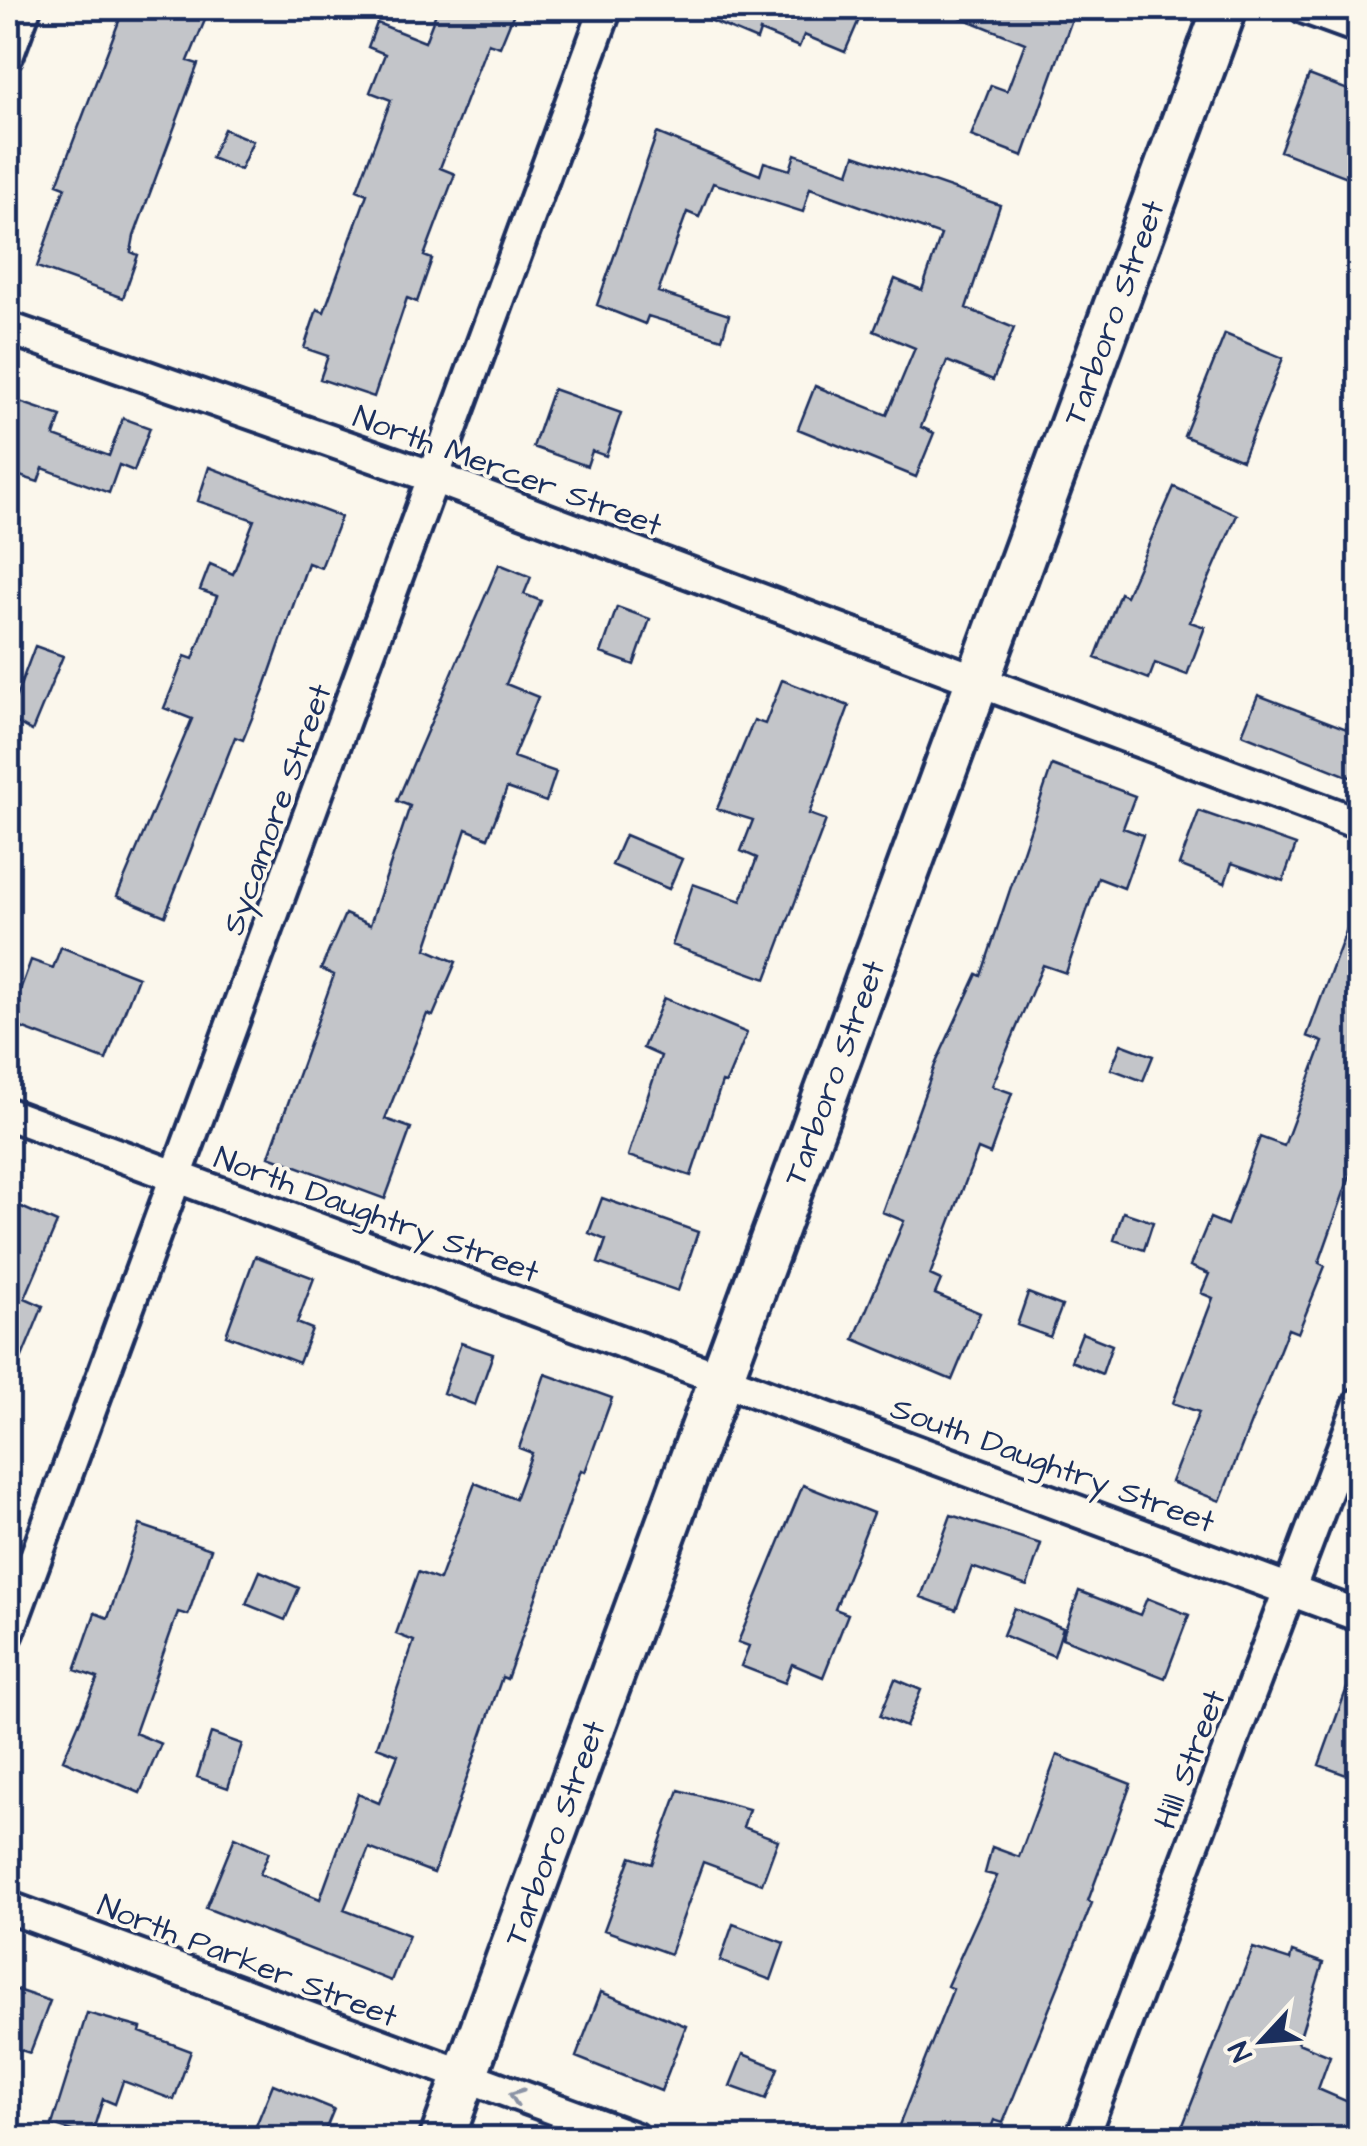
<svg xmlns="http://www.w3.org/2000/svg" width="1367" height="2146" viewBox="0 0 1367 2146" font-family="'Architects Daughter',sans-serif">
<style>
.building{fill:#c3c5c9;stroke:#1b2f5e;stroke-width:2.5}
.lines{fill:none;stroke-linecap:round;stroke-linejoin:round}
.street-casing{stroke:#1b2f5e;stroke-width:38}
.secondary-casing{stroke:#1b2f5e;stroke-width:50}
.street{stroke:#fbf7ec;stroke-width:30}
.secondary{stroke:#fbf7ec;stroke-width:42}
.oneway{stroke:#8b93a5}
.labels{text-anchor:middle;stroke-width:8;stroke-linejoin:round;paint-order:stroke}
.street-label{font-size:32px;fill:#1b2f5e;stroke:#fbf7ec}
</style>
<rect width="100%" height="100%" fill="#fbf7ec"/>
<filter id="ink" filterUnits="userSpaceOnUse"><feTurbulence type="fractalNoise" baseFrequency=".01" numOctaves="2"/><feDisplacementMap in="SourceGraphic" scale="20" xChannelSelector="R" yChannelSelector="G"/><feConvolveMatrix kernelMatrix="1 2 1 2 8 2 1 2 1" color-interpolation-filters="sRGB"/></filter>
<g filter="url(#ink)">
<path class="building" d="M 124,8 L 210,8 L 188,61 L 198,64 L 134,236 L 131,252 L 138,255 L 123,298 L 37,267 L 65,187 L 57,184 Z
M 438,8 L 516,8 L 500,47 L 488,43 L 440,168 L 455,174 L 424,256 L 432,259 L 417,302 L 407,298 L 374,397 L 320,379 L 328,356 L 304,348 L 317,309 L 324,312 L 367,194 L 357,190 L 391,100 L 370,92 L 385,54 L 368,47 L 377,23 L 425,42 Z
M 681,8 L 864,8 L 845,52 L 804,35 L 799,47 L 760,31 L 757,40 Z
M 938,8 L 1076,8 L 1023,156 L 971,136 L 991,85 L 1007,91 L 1025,43 Z
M 1309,75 L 1356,93 L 1360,182 L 1280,151 Z
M 224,129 L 253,141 L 240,170 L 211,158 Z
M 657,133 L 760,175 L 764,162 L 790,170 L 795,154 L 849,173 L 855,155 L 1000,205 L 966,308 L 1014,328 L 993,380 L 947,361 L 921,427 L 934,433 L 916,477 L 798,429 L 815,386 L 887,415 L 915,348 L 874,331 L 895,279 L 922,290 L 941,235 L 810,188 L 803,212 L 713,183 L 699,217 L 687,212 L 658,292 L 729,315 L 722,339 L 648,316 L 645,324 L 597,305 Z
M 1225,334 L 1283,358 L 1242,460 L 1184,436 Z
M 553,389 L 621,413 L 606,456 L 592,451 L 587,466 L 533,447 Z
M 8,398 L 61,416 L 54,436 L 109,456 L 123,418 L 150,428 L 134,471 L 119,465 L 109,493 L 43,468 L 38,482 L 8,472 Z
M 209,467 L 341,517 L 321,568 L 308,563 L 264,689 L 243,740 L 235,737 L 165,916 L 117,896 L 192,719 L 164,708 L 185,656 L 193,659 L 217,596 L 200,590 L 210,564 L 233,574 L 254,520 L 198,501 Z
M 1174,487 L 1237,515 L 1190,622 L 1205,627 L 1187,675 L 1155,663 L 1149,679 L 1095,658 L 1120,593 L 1126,596 Z
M 499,564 L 531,577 L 524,594 L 541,601 L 506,684 L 538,697 L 513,757 L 556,772 L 546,802 L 507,788 L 488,838 L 466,829 L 426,949 L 456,962 L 433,1016 L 427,1014 L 385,1119 L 411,1128 L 385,1199 L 269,1156 L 334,975 L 321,969 L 345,914 L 370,925 L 410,806 L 397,801 Z
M 617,607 L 650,619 L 634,665 L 601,653 Z
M 35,646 L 63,656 L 32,731 L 8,718 Z
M 782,680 L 849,706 L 809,814 L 826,820 L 766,979 L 672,945 L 693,884 L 741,901 L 757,858 L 741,851 L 753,820 L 717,809 L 754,720 L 765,724 Z
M 1258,695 L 1360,734 L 1360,781 L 1242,734 Z
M 1052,765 L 1135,796 L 1123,828 L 1143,835 L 1124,888 L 1098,878 L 1066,973 L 1043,965 L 992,1086 L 1012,1093 L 990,1154 L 978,1149 L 930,1275 L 941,1280 L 935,1294 L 980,1313 L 952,1380 L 854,1339 L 904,1221 L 882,1212 L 935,1065 L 977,974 L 981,976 Z
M 1199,811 L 1296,845 L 1283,881 L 1232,863 L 1225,883 L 1179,865 Z
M 625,835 L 682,859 L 669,889 L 612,865 Z
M 1357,902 L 1360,1147 L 1319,1263 L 1325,1266 L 1298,1333 L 1288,1329 L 1220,1501 L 1171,1482 L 1199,1412 L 1173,1403 L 1213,1298 L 1201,1293 L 1209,1274 L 1190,1266 L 1210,1218 L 1227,1225 L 1260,1137 L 1284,1146 L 1323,1042 L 1307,1036 Z
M 61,947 L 138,977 L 106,1060 L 8,1023 L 31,960 L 53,968 Z
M 664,998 L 747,1033 L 726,1083 L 722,1082 L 691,1176 L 628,1156 L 661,1056 L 643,1048 Z
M 1121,1044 L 1153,1056 L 1143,1081 L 1111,1069 Z
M 602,1198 L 698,1232 L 678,1291 L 598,1263 L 606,1240 L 589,1233 Z
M 8,1201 L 57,1223 L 25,1298 L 43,1306 L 8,1391 Z
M 1123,1212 L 1153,1222 L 1144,1250 L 1114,1240 Z
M 255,1256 L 314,1278 L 297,1323 L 312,1329 L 299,1363 L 226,1335 Z
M 1028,1293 L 1062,1306 L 1050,1337 L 1017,1325 Z
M 1082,1333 L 1112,1345 L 1102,1374 L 1071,1361 Z
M 461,1343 L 493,1354 L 475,1405 L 443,1393 Z
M 545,1374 L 612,1398 L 585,1472 L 581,1470 L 507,1679 L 502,1677 L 434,1873 L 369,1848 L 344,1910 L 409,1935 L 391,1981 L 206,1908 L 235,1837 L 269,1852 L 260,1874 L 320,1899 L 358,1794 L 379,1803 L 398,1755 L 377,1747 L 414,1641 L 396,1634 L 418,1572 L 439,1580 L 475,1483 L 515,1499 L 532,1453 L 519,1448 Z
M 803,1485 L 873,1513 L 835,1609 L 848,1614 L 823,1677 L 792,1664 L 785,1683 L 741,1666 L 749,1646 L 738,1642 Z
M 951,1515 L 1041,1544 L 1027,1586 L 972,1567 L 956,1610 L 921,1597 Z
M 140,1525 L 211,1549 L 188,1615 L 178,1612 L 135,1733 L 161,1744 L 140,1793 L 63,1760 L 98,1678 L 75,1670 L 95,1613 L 108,1618 Z
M 260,1571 L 299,1588 L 285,1620 L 246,1604 Z
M 1079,1591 L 1140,1615 L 1147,1598 L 1189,1615 L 1165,1678 L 1062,1638 Z
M 1014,1608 L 1063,1628 L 1054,1656 L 1003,1635 Z
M 1356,1663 L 1360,1663 L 1360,1780 L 1319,1765 Z
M 895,1679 L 921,1690 L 906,1727 L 880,1716 Z
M 211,1733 L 242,1744 L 228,1788 L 197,1777 Z
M 1057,1755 L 1131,1784 L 1088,1901 L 1092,1903 L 1003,2123 L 994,2120 L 987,2138 L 894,2138 L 953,1989 L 947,1986 L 997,1876 L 985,1873 L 992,1847 L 1019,1857 Z
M 679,1790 L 749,1809 L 743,1827 L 778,1840 L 762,1884 L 703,1862 L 670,1954 L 604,1930 L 631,1857 L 652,1864 Z
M 733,1924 L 784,1943 L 771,1980 L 720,1961 Z
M 1253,1948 L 1290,1960 L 1292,1952 L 1323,1963 L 1298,2043 L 1330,2056 L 1318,2089 L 1360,2107 L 1360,2138 L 1335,2138 L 1309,2128 L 1305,2138 L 1204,2138 L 1181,2130 Z
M 8,1987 L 50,2001 L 30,2053 L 8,2046 Z
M 601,1992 L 686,2026 L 661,2091 L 576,2057 Z
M 87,2013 L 141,2028 L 140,2032 L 191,2051 L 174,2100 L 123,2081 L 115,2104 L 103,2099 L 91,2137 L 52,2125 Z
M 743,2054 L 778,2068 L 766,2099 L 730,2086 Z
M 273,2084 L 334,2109 L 322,2138 L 251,2138 Z"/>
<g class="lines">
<defs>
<path id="street" d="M 1305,8 L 1360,28
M 8,54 L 25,8
M 8,328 L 436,478 L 1360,824
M 8,1114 L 1360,1616
M 8,1633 L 606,8
M 8,1907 L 634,2138
M 1082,2138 L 1360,1403"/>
<g id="secondary">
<path id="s1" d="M 442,2138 L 1225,8"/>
</g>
</defs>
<use href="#street" class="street-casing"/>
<use href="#secondary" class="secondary-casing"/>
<use href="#street" class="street"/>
<use href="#secondary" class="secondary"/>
</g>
<defs><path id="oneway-chevron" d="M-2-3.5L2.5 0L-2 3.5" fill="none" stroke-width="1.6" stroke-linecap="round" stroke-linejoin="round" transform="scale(2.5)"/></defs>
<use class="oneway" href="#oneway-chevron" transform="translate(516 2096) rotate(-160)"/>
</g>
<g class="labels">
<g class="street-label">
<text dy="11" stroke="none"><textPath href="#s1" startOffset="1945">Tarboro Street</textPath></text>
<text transform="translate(508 470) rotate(20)" y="11">North Mercer Street</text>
<text transform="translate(276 809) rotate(-70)" y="11">Sycamore Street</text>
<text dy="11" stroke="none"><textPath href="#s1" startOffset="1135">Tarboro Street</textPath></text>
<text transform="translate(377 1214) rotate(20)" y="11">North Daughtry Street</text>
<text transform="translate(1053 1464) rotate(20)" y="11">South Daughtry Street</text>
<text transform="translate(1189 1759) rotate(-69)" y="11">Hill Street</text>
<text dy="11" stroke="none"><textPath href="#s1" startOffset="325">Tarboro Street</textPath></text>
<text transform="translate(248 1960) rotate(21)" y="11">North Parker Street</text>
</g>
</g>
<rect width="1367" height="2146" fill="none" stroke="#fbf7ec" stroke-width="40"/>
<rect x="20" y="20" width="1327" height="2106" fill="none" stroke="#1b2f5e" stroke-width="4" filter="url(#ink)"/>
<g transform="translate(1262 2041) rotate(244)" stroke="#fbf7ec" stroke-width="8" paint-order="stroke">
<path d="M0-8L18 38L0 25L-18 38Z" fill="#1b2f5e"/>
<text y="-15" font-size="28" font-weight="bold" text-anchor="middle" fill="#1b2f5e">N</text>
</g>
</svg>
